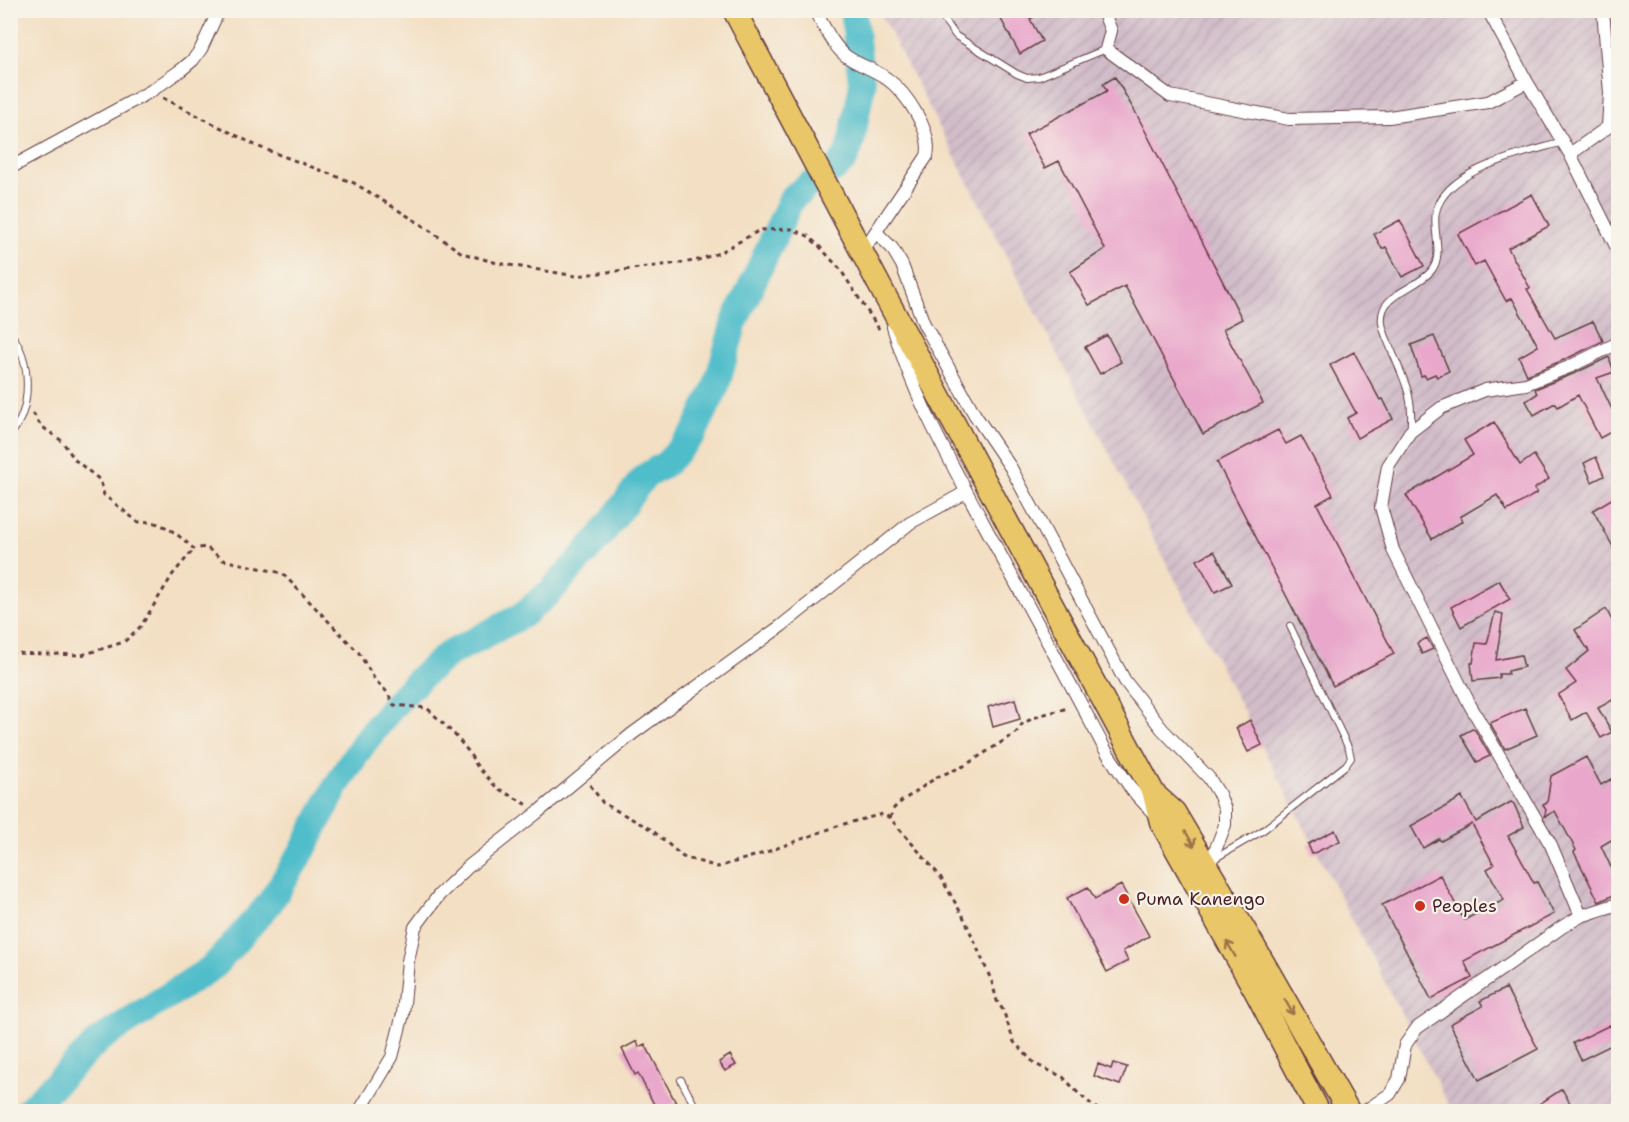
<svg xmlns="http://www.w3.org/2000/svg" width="1629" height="1122" viewBox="0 0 1629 1122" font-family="'Shantell Sans',sans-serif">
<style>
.industrial{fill:url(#industrial-furrows)}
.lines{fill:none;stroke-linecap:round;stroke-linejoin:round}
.river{stroke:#50bdca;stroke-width:27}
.building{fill:#e9a8cb}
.lane-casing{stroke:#633c42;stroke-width:8}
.street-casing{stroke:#633c42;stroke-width:14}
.highway-casing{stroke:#633c42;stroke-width:25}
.path{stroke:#633c42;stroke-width:3;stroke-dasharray:4.5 4.5;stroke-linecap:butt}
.lane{stroke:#fff;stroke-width:6}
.street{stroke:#fff;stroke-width:12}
.highway{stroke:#e9c769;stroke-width:22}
.oneway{stroke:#9a734a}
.poi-dot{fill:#c8321e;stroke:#f7f3e8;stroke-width:2}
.labels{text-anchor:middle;stroke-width:4.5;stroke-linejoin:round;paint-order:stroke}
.poi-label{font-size:18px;fill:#4a1f2b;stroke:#f7f3e8;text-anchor:start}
</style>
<defs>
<pattern id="industrial-furrows" width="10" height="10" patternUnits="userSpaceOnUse" patternTransform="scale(1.5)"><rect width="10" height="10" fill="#d1bdc9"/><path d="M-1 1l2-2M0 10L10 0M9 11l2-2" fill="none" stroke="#b5a2ad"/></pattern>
</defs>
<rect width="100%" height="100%" fill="#f7f3e8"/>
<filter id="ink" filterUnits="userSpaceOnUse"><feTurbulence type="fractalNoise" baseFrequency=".0167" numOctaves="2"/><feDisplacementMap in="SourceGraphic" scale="12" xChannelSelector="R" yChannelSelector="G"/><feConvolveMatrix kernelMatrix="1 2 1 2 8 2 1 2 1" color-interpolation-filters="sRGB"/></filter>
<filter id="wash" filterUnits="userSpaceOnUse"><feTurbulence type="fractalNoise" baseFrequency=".008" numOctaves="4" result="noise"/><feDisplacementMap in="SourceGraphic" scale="24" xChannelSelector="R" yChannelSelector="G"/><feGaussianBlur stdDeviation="1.35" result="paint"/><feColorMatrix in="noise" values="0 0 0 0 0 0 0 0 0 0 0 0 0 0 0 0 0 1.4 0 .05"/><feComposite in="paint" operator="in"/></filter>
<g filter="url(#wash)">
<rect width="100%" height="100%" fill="#f3dfc3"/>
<path class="industrial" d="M 879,11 L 1618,11 L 1618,1111 L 1452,1111 Z"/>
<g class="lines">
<path class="river" d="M 834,170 L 845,159 L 851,143 L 862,86 L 853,10
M 26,1112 L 99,1040 L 213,967 L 269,904 L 303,850 L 338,783 L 363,744 L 394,705 L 421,677 L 447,655 L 521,616 L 549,593 L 599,538 L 644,477 L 667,463 L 694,433 L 716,387 L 734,323 L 792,198 L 810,184"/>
</g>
<g id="blocks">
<path class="building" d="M 996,10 L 1046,10 L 1030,19 L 1042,41 L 1020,54 Z
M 1115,77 L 1137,115 L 1242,319 L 1223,329 L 1263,403 L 1203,434 L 1125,286 L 1089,305 L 1070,272 L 1105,249 L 1059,161 L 1045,168 L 1026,134 L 1107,91 L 1103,84 Z
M 1532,194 L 1549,226 L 1508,248 L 1530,288 L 1527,289 L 1555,338 L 1593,321 L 1603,341 L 1566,359 L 1527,375 L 1519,357 L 1538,346 L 1512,298 L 1506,301 L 1484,261 L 1475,266 L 1458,234 Z
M 1400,220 L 1424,266 L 1402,277 L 1386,247 L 1382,249 L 1374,234 Z
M 1107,335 L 1121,362 L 1100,374 L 1085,347 Z
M 1434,336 L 1449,371 L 1437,377 L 1435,374 L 1426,378 L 1424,375 L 1421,376 L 1411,345 Z
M 1354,352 L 1380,400 L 1383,399 L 1393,419 L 1357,438 L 1347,418 L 1356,413 L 1330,365 Z
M 1609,357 L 1614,372 L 1597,378 L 1618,422 L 1618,428 L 1600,438 L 1578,395 L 1558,407 L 1555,403 L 1534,415 L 1526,401 L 1537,394 L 1535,389 L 1573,374 Z
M 1494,422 L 1520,465 L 1534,455 L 1549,479 L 1534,489 L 1537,493 L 1507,511 L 1497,495 L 1460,517 L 1463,521 L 1432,539 L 1406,495 L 1473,455 L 1464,440 Z
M 1278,430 L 1286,444 L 1301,436 L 1333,495 L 1317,504 L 1394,654 L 1333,686 L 1217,462 Z
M 1596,457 L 1604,476 L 1592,482 L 1584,463 Z
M 1618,495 L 1618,556 L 1593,510 Z
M 1214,551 L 1232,584 L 1215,592 L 1197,560 Z
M 1499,580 L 1510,599 L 1461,627 L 1451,607 Z
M 1606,609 L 1618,632 L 1618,697 L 1598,708 L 1612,732 L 1601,738 L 1586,712 L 1572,720 L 1558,695 L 1576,683 L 1566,670 L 1589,651 L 1575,630 Z
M 1495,612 L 1503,614 L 1496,660 L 1521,655 L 1524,667 L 1508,671 L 1508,674 L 1499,674 L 1499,678 L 1473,681 L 1471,663 L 1473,663 L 1476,643 L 1487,644 Z
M 1427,638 L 1433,649 L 1422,654 L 1417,643 Z
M 1015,699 L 1020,719 L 993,727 L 988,707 Z
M 1525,708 L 1537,735 L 1505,749 L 1490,723 Z
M 1250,720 L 1262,745 L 1248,752 L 1236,728 Z
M 1472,729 L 1475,730 L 1490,756 L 1477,762 L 1461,735 Z
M 1586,757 L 1601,785 L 1611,779 L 1618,793 L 1618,836 L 1601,846 L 1618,882 L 1618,893 L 1599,902 L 1574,852 L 1576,850 L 1555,811 L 1544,817 L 1546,810 L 1543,805 L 1547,803 L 1551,776 Z
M 1462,797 L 1476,822 L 1511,802 L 1514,804 L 1524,827 L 1508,836 L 1534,883 L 1537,882 L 1554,914 L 1464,961 L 1472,978 L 1431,999 L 1382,905 L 1440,875 L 1464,920 L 1504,900 L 1487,869 L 1494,865 L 1472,824 L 1441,841 L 1439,839 L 1423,848 L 1411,826 Z
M 1335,830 L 1340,841 L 1312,854 L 1308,844 Z
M 1121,885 L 1149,936 L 1123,951 L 1128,961 L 1107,972 L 1067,898 L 1088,887 L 1095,899 Z
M 1506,988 L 1538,1049 L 1479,1080 L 1450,1024 L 1483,1006 L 1480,1001 Z
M 1610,1025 L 1618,1042 L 1581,1060 L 1573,1043 Z
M 637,1041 L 639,1047 L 645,1044 L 676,1103 L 658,1112 L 638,1073 L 635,1075 L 622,1049 Z
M 730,1055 L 736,1065 L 725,1071 L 719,1062 Z
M 1113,1063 L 1127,1067 L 1120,1085 L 1094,1076 L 1098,1064 L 1111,1069 Z
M 1562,1089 L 1575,1112 L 1527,1112 Z"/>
</g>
</g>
<g filter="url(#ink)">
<use href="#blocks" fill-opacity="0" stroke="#633c42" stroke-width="1.5"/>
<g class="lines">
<defs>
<path id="lane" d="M 937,10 L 956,36 L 1017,74 L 1027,78 L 1039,77 L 1106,49
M 10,333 C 32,359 33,409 10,435
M 1410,432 C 1415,397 1404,380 1391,349 C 1388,341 1383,332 1382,323 C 1378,293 1417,290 1432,270 C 1444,254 1432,230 1436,212 C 1446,168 1526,153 1563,142
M 1214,859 L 1262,831 L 1346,765 L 1351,758 L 1349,749 L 1290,626
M 681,1080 L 698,1112"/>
<path id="street" d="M 814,10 C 824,25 832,45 846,56 C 858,65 874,69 886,78 C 906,92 933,132 927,156 L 862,252
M 1103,10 L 1111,31 L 1106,49 L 1170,96 L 1289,119 L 1389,117 L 1488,102 L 1527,82
M 1488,10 L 1527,82 L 1570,154 L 1618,250
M 1603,10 L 1610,93 L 1608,127
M 1570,154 L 1618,120
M 10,168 L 151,91 L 181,70 L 193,60 L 201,49 L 219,10
M 876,232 L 892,248 L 902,265 L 924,324 L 975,415 L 1011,468 L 1125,681 L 1162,729 L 1209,778 L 1219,794 L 1225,809 L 1225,825 L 1208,869
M 893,327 C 914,399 952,464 987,530 C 1027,604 1067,677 1106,751 L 1132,790 L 1155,815
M 1581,916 L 1551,845 L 1470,705 L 1393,550 L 1381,507 L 1388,466 L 1410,432 L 1441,408 L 1485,390 L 1526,384 L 1569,367 L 1618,343
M 359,1112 L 392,1057 L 403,1014 L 408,961 L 415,927 L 439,895 L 468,867 L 538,812 L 632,734 L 781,626 L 910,523 L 966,492
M 1364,1112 L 1390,1094 L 1399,1079 L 1405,1045 L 1417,1028 L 1562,927 L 1581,916 L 1618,904"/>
<path id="highway" d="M 734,10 L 883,292 L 1154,794 L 1161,822 L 1256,992 L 1319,1112
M 1154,794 L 1174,812 L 1248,936 L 1349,1112"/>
</defs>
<use href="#lane" class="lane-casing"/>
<use href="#street" class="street-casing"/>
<use href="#highway" class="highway-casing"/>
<path class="path" d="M 163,98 L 259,147 L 354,183 L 419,223 L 462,253 L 497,263 L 576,276 L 695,261 L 719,253 L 760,230 L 792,229 L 808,236 L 820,247 L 840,269 L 879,329
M 33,413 L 41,426 L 62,441 L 75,460 L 100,480 L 104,495 L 138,522 C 162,519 177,534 194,549 L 206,547 L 223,560 L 282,573 L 359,653 L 375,680 L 387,692 L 394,705 L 427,708 L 454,734 L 468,751 L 477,766 L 497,788 L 528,805
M 10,653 L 82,655 L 124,642 L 141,626 L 173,574 L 194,549
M 590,785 L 603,803 L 652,830 L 683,857 L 718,867 L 764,853 L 840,825 L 883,814 L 890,818 L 940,876 L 965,920 L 992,982 L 997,1001 L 1003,1010 L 1014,1042 L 1035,1064 L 1063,1077 L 1080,1095 L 1101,1112
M 890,818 L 894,808 L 902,801 L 937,777 L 964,766 L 1016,733 L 1023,723 L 1041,715 L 1068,708"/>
<use href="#lane" class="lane"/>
<use href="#street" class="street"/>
<use href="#highway" class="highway"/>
</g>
<defs><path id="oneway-shaft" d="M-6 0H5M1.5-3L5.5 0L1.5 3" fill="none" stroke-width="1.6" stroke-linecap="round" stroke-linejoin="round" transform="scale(1.5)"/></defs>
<g class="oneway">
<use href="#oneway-shaft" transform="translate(1190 839) rotate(59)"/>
<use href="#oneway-shaft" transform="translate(1231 949) rotate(-120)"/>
<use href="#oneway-shaft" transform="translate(1289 1007) rotate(60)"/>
</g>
</g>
<g class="poi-dot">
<circle cx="1124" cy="899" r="6"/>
<circle cx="1420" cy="906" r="6"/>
</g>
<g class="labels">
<g class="poi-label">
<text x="1136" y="905">Puma Kanengo</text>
<text x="1432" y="912">Peoples</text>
</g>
</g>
<rect width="1629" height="1122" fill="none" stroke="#f7f3e8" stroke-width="36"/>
</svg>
